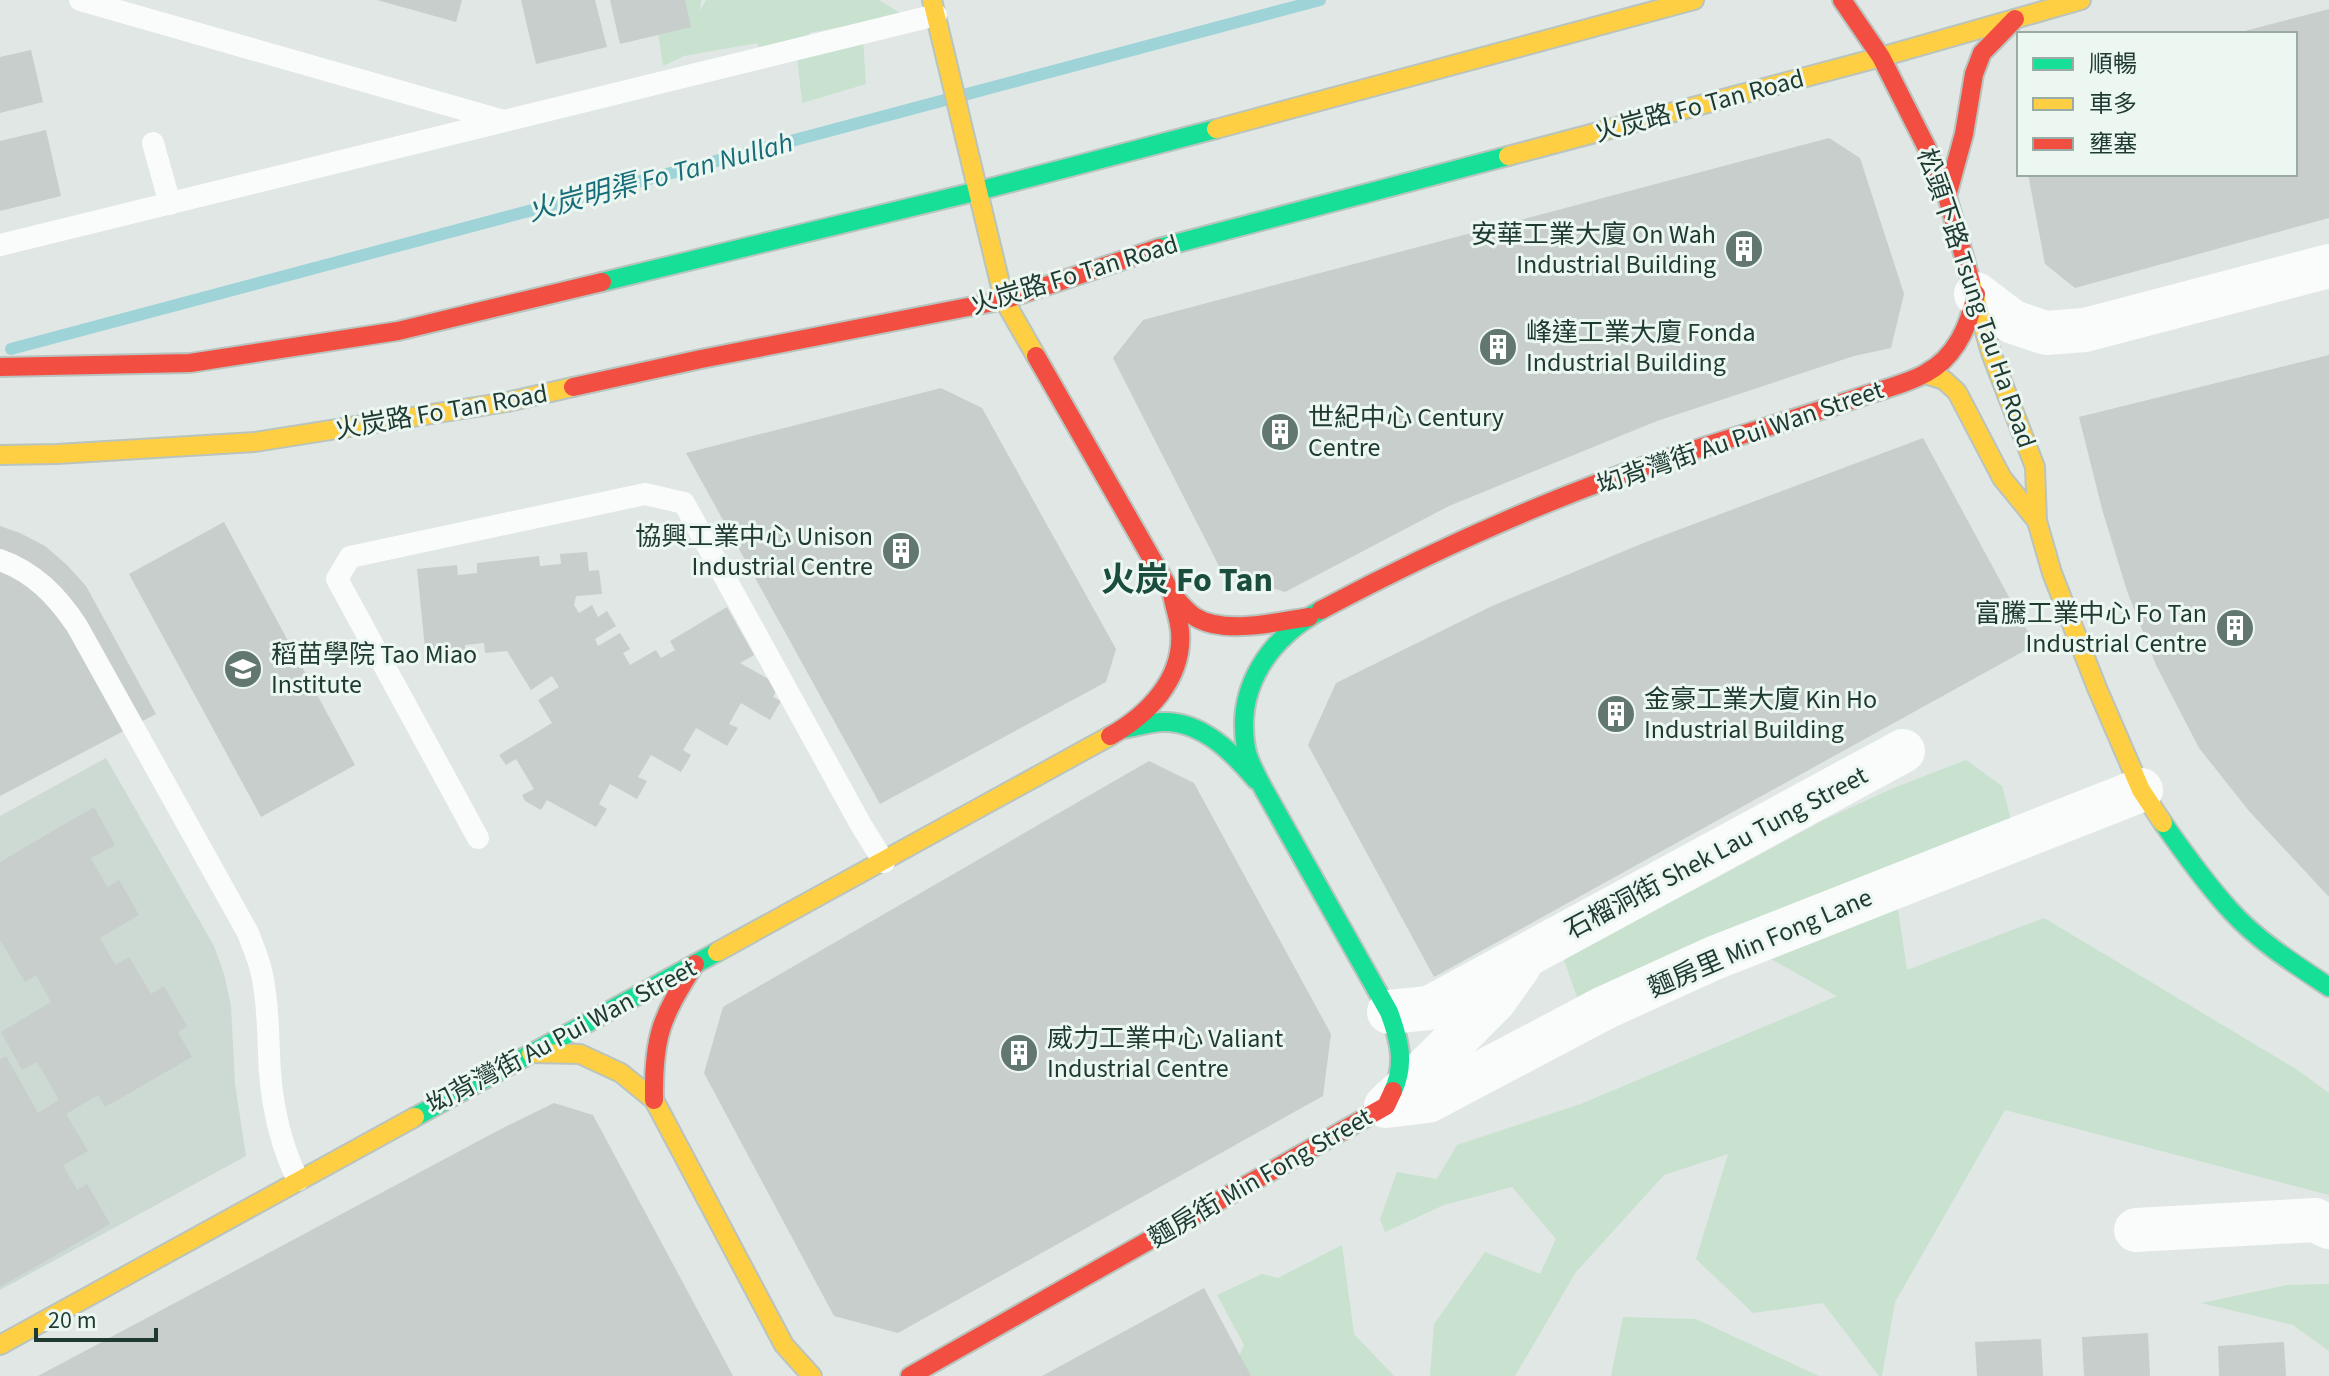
<svg xmlns="http://www.w3.org/2000/svg" width="2329" height="1376" viewBox="0 0 2329 1376" font-family="'Source Sans 3','Noto Sans TC',sans-serif">
<style>
.built{fill:#cdd9d3}
.green{fill:#c8e2cf}
.lines{fill:none;stroke-linecap:round;stroke-linejoin:round}
.stream{stroke:#9ed3d8;stroke-width:12}
.building{fill:#c7cecb}
.fast-casing{stroke:#b9c4bf;stroke-width:22}
.slow-casing{stroke:#b9c4bf;stroke-width:22}
.jam-casing{stroke:#b9c4bf;stroke-width:22}
.lane{stroke:#fafbfb;stroke-width:22}
.street{stroke:#fafbfb;stroke-width:44}
.fast{stroke:#16e098;stroke-width:18}
.slow{stroke:#ffcf43;stroke-width:18}
.jam{stroke:#f24e42;stroke-width:18}
.labels{text-anchor:middle;stroke-width:6;stroke-linejoin:round;paint-order:stroke}
.street-label{font-size:26px;fill:#1e3a31;stroke:#edf7f2}
.poi-label{font-size:26px;fill:#1e3a31;stroke:#edf7f2;text-anchor:start}
.water-label{font-size:28px;font-style:italic;fill:#166c78;stroke:#edf7f2}
.district-label{font-size:34px;font-weight:bold;fill:#1a4d3e;stroke:#edf7f2}
</style>
<rect width="100%" height="100%" fill="#e0e7e4"/>
<path class="built" d="M 106,758 L 214,946 L 224,974 L 231,1006 L 235,1084 L 246,1156 L 0,1290 L 0,816 Z"/>
<path class="green" d="M 653,0 L 701,0 L 700,11 L 706,0 L 879,0 L 903,15 L 809,33 L 810,38 L 763,57 L 757,43 L 684,56 L 663,66 Z
M 863,39 L 866,84 L 802,103 L 797,55 Z
M 1966,760 L 2002,786 L 2011,820 L 1892,869 L 1907,970 L 2044,918 L 2296,1069 L 2329,1093 L 2329,1195 L 2005,1110 L 1895,1302 L 1882,1376 L 1879,1376 L 1823,1303 L 1753,1313 L 1696,1259 L 1728,1154 L 1664,1175 L 1576,1272 L 1515,1376 L 1430,1376 L 1434,1324 L 1485,1252 L 1540,1274 L 1556,1239 L 1512,1187 L 1444,1205 L 1385,1232 L 1380,1219 L 1397,1172 L 1437,1179 L 1457,1145 L 1581,1104 L 1837,996 L 1723,932 L 1577,997 L 1563,957 L 1713,880 L 1822,821 L 1891,789 Z
M 1342,1245 L 1354,1334 L 1394,1376 L 1230,1376 L 1244,1345 L 1217,1295 L 1262,1274 L 1278,1278 Z
M 2329,1284 L 2329,1351 L 2293,1325 L 2201,1303 L 2287,1285 Z
M 1623,1317 L 1696,1319 L 1819,1376 L 1611,1376 Z"/>
<g class="lines">
<path class="stream" d="M 11,349 L 1320,0"/>
</g>
<path class="building" d="M 377,0 L 462,0 L 456,22 Z
M 521,0 L 595,0 L 607,47 L 536,64 Z
M 610,0 L 685,0 L 691,27 L 620,44 Z
M 2329,9 L 2329,218 L 2075,288 L 2045,264 L 2028,174 L 2295,174 L 2295,34 L 2237,33 Z
M 31,50 L 43,102 L 0,113 L 0,57 Z
M 46,130 L 61,196 L 0,211 L 0,141 Z
M 1829,138 L 1860,158 L 1904,294 L 1891,348 L 1854,356 L 1657,421 L 1449,506 L 1285,592 L 1222,572 L 1113,358 L 1143,320 Z
M 2329,355 L 2329,897 L 2249,811 L 2199,748 L 2156,665 L 2127,591 L 2102,509 L 2079,417 Z
M 941,388 L 982,408 L 1116,649 L 1106,682 L 880,804 L 686,453 Z
M 1923,438 L 2035,645 L 1434,977 L 1308,745 L 1336,683 L 1492,606 L 1646,542 Z
M 224,522 L 355,765 L 261,817 L 129,574 Z
M 0,526 L 20,533 L 45,546 L 67,565 L 86,586 L 156,714 L 0,796 Z
M 587,552 L 589,571 L 599,570 L 602,594 L 576,596 L 574,605 L 579,613 L 592,605 L 598,617 L 607,611 L 616,626 L 595,639 L 598,646 L 620,633 L 630,649 L 623,653 L 630,665 L 656,650 L 661,658 L 675,650 L 670,641 L 727,607 L 754,655 L 740,663 L 779,685 L 773,697 L 781,701 L 770,720 L 741,703 L 729,724 L 738,728 L 727,746 L 696,728 L 683,750 L 691,755 L 681,772 L 651,755 L 638,777 L 647,781 L 637,799 L 610,784 L 599,804 L 607,809 L 596,827 L 547,800 L 541,810 L 525,801 L 522,795 L 534,789 L 516,759 L 506,765 L 499,755 L 552,723 L 538,700 L 559,687 L 552,676 L 531,690 L 507,651 L 485,653 L 484,643 L 465,645 L 465,655 L 426,658 L 417,569 L 457,565 L 458,575 L 477,573 L 477,563 L 539,556 L 540,566 L 561,564 L 560,554 Z
M 1149,761 L 1194,783 L 1331,1034 L 1323,1096 L 898,1333 L 834,1316 L 704,1073 L 723,1007 Z
M 94,807 L 115,845 L 91,858 L 107,887 L 119,880 L 139,915 L 100,938 L 115,965 L 129,957 L 151,994 L 164,986 L 187,1026 L 178,1032 L 192,1057 L 105,1107 L 98,1095 L 66,1114 L 88,1151 L 63,1165 L 77,1190 L 87,1184 L 110,1224 L 0,1287 L 0,1059 L 6,1056 L 38,1113 L 59,1100 L 37,1062 L 22,1070 L 1,1032 L 51,1002 L 36,975 L 25,982 L 0,940 L 0,862 Z
M 554,1103 L 593,1115 L 733,1376 L 38,1376 L 499,1130 Z
M 1204,1288 L 1251,1376 L 1042,1376 Z
M 2148,1333 L 2150,1376 L 2084,1376 L 2082,1337 Z
M 2041,1339 L 2043,1376 L 1977,1376 L 1975,1342 Z
M 2284,1342 L 2286,1376 L 2219,1376 L 2218,1346 Z"/>
<g class="lines">
<defs>
<path id="fast" d="M 1159,248 L 1508,156
M 602,282 L 978,191 L 1216,129
M 1321,610 C 1270,638 1235,687 1246,748 C 1248,761 1257,776 1263,788 L 1389,1012 C 1399,1039 1406,1063 1393,1091
M 1123,729 C 1135,727 1148,723 1161,722 C 1201,720 1232,752 1256,780
M 2163,823 C 2184,853 2206,884 2231,911 C 2258,941 2296,965 2329,987
M 415,1117 L 717,952"/>
<path id="slow" d="M 932,0 L 1004,300 L 1036,356
M 1216,129 L 1694,0
M 1508,156 L 1881,57 L 2081,0
M 1971,282 L 1991,353 L 2035,467 L 2037,521 L 2052,573 L 2097,688 L 2141,790 L 2163,823
M 1925,374 L 1944,380 L 1957,392 L 2002,478 L 2037,521
M 0,455 L 57,454 L 255,442 L 507,402 L 573,387
M 717,952 L 1110,736
M 531,1053 L 580,1054 L 621,1073 L 654,1100 L 784,1345 L 812,1376
M 0,1345 L 415,1117"/>
<path id="jam" d="M 1842,0 L 1881,57 L 1926,146 L 1947,196 L 1971,282
M 1947,196 L 1964,134 L 1974,74 L 1982,53 L 2015,19
M 1036,356 L 1172,594 C 1179,602 1186,611 1195,617 C 1224,635 1277,622 1309,617
M 0,367 L 190,363 L 398,331 L 602,282
M 573,387 L 701,359 L 1004,300 L 1159,248
M 1321,610 C 1428,553 1540,502 1654,463 C 1722,440 1790,421 1857,398 C 1879,390 1905,385 1926,373 C 1956,357 1969,326 1976,294
M 1110,736 C 1148,715 1184,678 1180,631 C 1179,619 1174,606 1172,594
M 654,1100 C 653,1036 661,1018 695,964
M 910,1376 L 1386,1106 L 1393,1091"/>
</defs>
<use href="#fast" class="fast-casing"/>
<use href="#slow" class="slow-casing"/>
<use href="#jam" class="jam-casing"/>
<path class="lane" d="M 80,0 L 504,121
M 153,143 L 170,204
M 0,245 L 936,15
M 0,560 C 34,572 57,596 77,626 L 248,933 C 255,951 262,968 264,986 C 269,1015 268,1044 270,1073 C 273,1110 281,1146 298,1180
M 478,838 L 337,579 L 350,557 L 645,494 L 684,503 L 861,825 L 884,862"/>
<path class="street" d="M 1976,294 L 2013,322 L 2046,333 L 2085,330 L 2329,266
M 1389,1012 L 1429,1008 L 1903,751
M 1388,1104 L 1418,1077 L 1494,1001 L 1519,966
M 1386,1106 L 1428,1101 L 1604,1008 L 1714,958 L 2141,790
M 2136,1230 L 2315,1220 L 2329,1227"/>
<use href="#fast" class="fast"/>
<use href="#slow" class="slow"/>
<use href="#jam" class="jam"/>
</g>
<defs>
<symbol id="building-disc" viewBox="-11 -11 22 22"><circle r="9.5" fill="#627770" stroke="#edf7f2"/><path d="M-4-6H4V6H1V3H-1V6H-4ZM-2.5-4.3h1.7v1.8h-1.7ZM.8-4.3h1.7v1.8H.8ZM-2.5-1h1.7V.8h-1.7ZM.8-1h1.7V.8H.8Z" fill="#fff"/></symbol>
<symbol id="university-disc" viewBox="-11 -11 22 22"><circle r="9.5" fill="#627770" stroke="#edf7f2"/><path d="M0-5L7-2L0 1L-7-2ZM-4 1L0 2.5L4 1V4Q0 6-4 4Z" fill="#fff"/></symbol>
</defs>
<g fill-rule="evenodd">
<use href="#building-disc" x="1722" y="227" width="44" height="44"/>
<use href="#building-disc" x="1476" y="325" width="44" height="44"/>
<use href="#building-disc" x="1258" y="410" width="44" height="44"/>
<use href="#building-disc" x="879" y="529" width="44" height="44"/>
<use href="#building-disc" x="2213" y="606" width="44" height="44"/>
<use href="#university-disc" x="221" y="647" width="44" height="44"/>
<use href="#building-disc" x="1594" y="692" width="44" height="44"/>
<use href="#building-disc" x="997" y="1031" width="44" height="44"/>
</g>
<g class="labels">
<g class="street-label">
<text transform="translate(1699 105) rotate(-15)" y="9">火炭路 Fo Tan Road</text>
<text transform="translate(1074 274) rotate(-17)" y="9">火炭路 Fo Tan Road</text>
<text transform="translate(1977 298) rotate(71)" y="9">松頭下路 Tsung Tau Ha Road</text>
<text transform="translate(441 411) rotate(-10)" y="9">火炭路 Fo Tan Road</text>
<text transform="translate(1740 437) rotate(-19)" y="9">㘭背灣街 Au Pui Wan Street</text>
<text transform="translate(1716 852) rotate(-28)" y="9">石榴洞街 Shek Lau Tung Street</text>
<text transform="translate(1760 942) rotate(-23)" y="9">麵房里 Min Fong Lane</text>
<text transform="translate(561 1036) rotate(-28)" y="9">㘭背灣街 Au Pui Wan Street</text>
<text transform="translate(1260 1177) rotate(-30)" y="9">麵房街 Min Fong Street</text>
</g>
<g class="poi-label">
<text x="1716" y="243" text-anchor="end">安華工業大廈 On Wah<tspan x="1716" dy="30">Industrial Building</tspan></text>
<text x="1526" y="341">峰達工業大廈 Fonda<tspan x="1526" dy="30">Industrial Building</tspan></text>
<text x="1308" y="426">世紀中心 Century<tspan x="1308" dy="30">Centre</tspan></text>
<text x="873" y="545" text-anchor="end">協興工業中心 Unison<tspan x="873" dy="30">Industrial Centre</tspan></text>
<text x="2207" y="622" text-anchor="end">富騰工業中心 Fo Tan<tspan x="2207" dy="30">Industrial Centre</tspan></text>
<text x="271" y="663">稻苗學院 Tao Miao<tspan x="271" dy="30">Institute</tspan></text>
<text x="1644" y="708">金豪工業大廈 Kin Ho<tspan x="1644" dy="30">Industrial Building</tspan></text>
<text x="1047" y="1047">威力工業中心 Valiant<tspan x="1047" dy="30">Industrial Centre</tspan></text>
</g>
<g class="water-label">
<text transform="translate(660 176) rotate(-15)" y="10">火炭明渠 Fo Tan Nullah</text>
</g>
<g class="district-label">
<text x="1187" y="591">火炭 Fo Tan</text>
</g>
</g>
<rect x="2017" y="32" width="280" height="144" fill="#edf7f2" stroke="#9aaba5" stroke-width="2"/>
<rect x="2033" y="58" width="40" height="12" fill="#16e098" stroke="#9aaba5" stroke-width="2"/>
<text x="2089" y="72" font-size="24" fill="#1e3a31">順暢</text>
<rect x="2033" y="98" width="40" height="12" fill="#ffcf43" stroke="#9aaba5" stroke-width="2"/>
<text x="2089" y="112" font-size="24" fill="#1e3a31">車多</text>
<rect x="2033" y="138" width="40" height="12" fill="#f24e42" stroke="#9aaba5" stroke-width="2"/>
<text x="2089" y="152" font-size="24" fill="#1e3a31">壅塞</text>
<path d="M36 1328v12h120v-12" fill="none" stroke="#1e3a31" stroke-width="4"/>
<text x="48" y="1328" font-size="24" fill="#1e3a31" stroke="#edf7f2" stroke-width="6" paint-order="stroke">20 m</text>
</svg>
